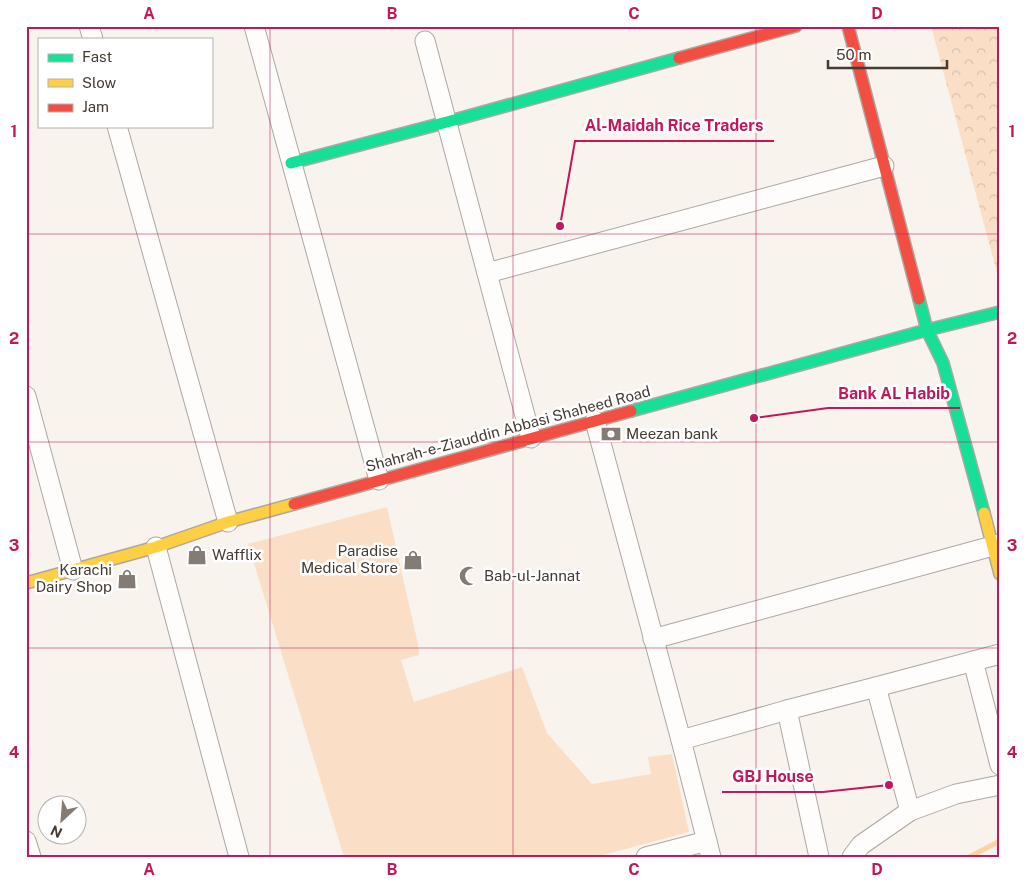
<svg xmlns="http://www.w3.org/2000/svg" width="1026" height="883" viewBox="0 0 1026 883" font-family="'Public Sans',sans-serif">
<defs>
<pattern id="park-crowns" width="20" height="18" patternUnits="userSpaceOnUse" patternTransform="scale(1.25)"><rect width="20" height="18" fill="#fadfc6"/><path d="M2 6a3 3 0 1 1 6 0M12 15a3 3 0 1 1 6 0" fill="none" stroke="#d8c0ab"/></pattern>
</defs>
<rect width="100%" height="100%" fill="#f9f3ee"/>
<polygon fill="#fadfc6" points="387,507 418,644 419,655 401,660 414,702 522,667 547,733 592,784 651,774 648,757 672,754 689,832 596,857 344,857 248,544"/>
<polygon fill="url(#park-crowns)" points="931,26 1000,26 1000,284"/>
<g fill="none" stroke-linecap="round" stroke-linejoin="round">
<polyline stroke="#fcd1a6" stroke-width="5" points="969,857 1000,841"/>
<defs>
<g id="street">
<polyline points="89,26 93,39"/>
<polyline points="254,26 379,480"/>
<polyline points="425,41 531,438"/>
<polyline points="117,126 228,522"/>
<polyline points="487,273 884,166"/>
<polyline points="26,396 73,570"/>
<polyline points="595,421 681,740 711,857"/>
<polyline points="156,547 239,857"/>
<polyline points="653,639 1000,544"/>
<polyline points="973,661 1000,765"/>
<polyline points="876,687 910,811"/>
<polyline points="787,710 819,857"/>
<polyline points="681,740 787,710 876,687 1000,654"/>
<polyline points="26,841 31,857"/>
<polyline points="646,857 707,841"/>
<polyline points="852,857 861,845 910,811 956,794 1000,785"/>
</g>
<g id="fast">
<polyline points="291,163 447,122 679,58"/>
<polyline points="919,299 927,330 943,363 984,513"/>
<polyline points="631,411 927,330 1000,312"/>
</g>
<g id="slow">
<polyline points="984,513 1000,574"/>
<polyline points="26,583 156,547 228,522 294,504"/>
</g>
<g id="jam">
<polyline points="848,26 919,299"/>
<polyline points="679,58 796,26"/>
<polyline points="294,504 631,411"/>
</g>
</defs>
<use href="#street" stroke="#ada7a1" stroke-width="21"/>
<use href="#fast" stroke="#ada7a1" stroke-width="14"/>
<use href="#slow" stroke="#ada7a1" stroke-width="14"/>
<use href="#jam" stroke="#ada7a1" stroke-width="14"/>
<use href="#street" stroke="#fefdfc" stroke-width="19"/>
<use href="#fast" stroke="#16e098" stroke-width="11"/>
<use href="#slow" stroke="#ffcf43" stroke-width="11"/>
<use href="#jam" stroke="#f24e42" stroke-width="11"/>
</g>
<path fill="none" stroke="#c2185b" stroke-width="1" stroke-opacity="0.55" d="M 270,26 L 270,857M 513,26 L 513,857M 756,26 L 756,857M 26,234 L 1000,234M 26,442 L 1000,442M 26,648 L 1000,648"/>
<defs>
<symbol id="bank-bare" viewBox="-9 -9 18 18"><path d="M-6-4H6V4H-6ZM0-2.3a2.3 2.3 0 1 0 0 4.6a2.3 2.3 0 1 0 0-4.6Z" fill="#837b74" stroke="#fff" stroke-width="2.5" paint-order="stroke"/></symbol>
<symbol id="shop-bare" viewBox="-9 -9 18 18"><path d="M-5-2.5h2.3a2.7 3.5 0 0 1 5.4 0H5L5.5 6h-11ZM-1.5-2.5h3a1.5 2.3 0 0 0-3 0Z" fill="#837b74" stroke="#fff" stroke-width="2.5" paint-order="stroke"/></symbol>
<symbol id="mosque-bare" viewBox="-9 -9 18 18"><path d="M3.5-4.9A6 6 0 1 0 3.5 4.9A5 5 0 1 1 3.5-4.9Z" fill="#837b74" stroke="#fff" stroke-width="2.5" paint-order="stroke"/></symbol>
</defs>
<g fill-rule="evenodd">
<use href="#bank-bare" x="597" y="420" width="28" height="28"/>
<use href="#shop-bare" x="183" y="541" width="28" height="28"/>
<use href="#shop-bare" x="399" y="546" width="28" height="28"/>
<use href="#mosque-bare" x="455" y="562" width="28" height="28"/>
<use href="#shop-bare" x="113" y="565" width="28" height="28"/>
</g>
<g text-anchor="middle" stroke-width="5" stroke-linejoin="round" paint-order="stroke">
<g font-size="15" fill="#443b32" stroke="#fff">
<text transform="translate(508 429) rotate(-15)" y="5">Shahrah-e-Ziauddin Abbasi Shaheed Road</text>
</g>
<g font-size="15" fill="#443b32" stroke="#fff" text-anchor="start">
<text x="626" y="439">Meezan bank</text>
<text x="398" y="556" text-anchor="end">Paradise<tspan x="398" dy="17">Medical Store</tspan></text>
<text x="212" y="560">Wafflix</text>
<text x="112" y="575" text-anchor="end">Karachi<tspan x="112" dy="17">Dairy Shop</tspan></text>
<text x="484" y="581">Bab-ul-Jannat</text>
</g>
</g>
<path fill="none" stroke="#c2185b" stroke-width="2" d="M560 226L575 141H774M754 418L828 408H960M889 785L823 792H722"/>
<g fill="#c2185b" stroke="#fff" stroke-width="2">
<circle cx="560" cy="226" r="5"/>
<circle cx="754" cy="418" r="5"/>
<circle cx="889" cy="785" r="5"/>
</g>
<g font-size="16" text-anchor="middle" font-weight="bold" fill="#c2185b" stroke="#fff" stroke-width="5" stroke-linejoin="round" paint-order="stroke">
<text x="674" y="131">Al-Maidah Rice Traders</text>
<text x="894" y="399">Bank AL Habib</text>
<text x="773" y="782">GBJ House</text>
</g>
<rect width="1026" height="883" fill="none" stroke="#ffffff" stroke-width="55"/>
<rect x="38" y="38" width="175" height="90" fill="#ffffff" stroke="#b4b1ad"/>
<rect x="48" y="54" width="25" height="8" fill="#16e098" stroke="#b4b1ad"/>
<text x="82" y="62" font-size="15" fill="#443b32">Fast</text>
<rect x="48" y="79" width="25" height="8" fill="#ffcf43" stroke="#b4b1ad"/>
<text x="82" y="88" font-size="15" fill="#443b32">Slow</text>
<rect x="48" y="104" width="25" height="8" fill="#f24e42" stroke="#b4b1ad"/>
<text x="82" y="112" font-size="15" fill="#443b32">Jam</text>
<g transform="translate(62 820) rotate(206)"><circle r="24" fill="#ffffff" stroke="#b4b1ad"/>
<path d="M0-4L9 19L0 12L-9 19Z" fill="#837b74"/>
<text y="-8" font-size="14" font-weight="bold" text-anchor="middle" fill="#443b32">N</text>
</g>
<path d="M828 60v8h119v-8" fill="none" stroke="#443b32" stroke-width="2.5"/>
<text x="836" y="60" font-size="15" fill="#443b32" stroke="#ffffff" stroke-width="4" paint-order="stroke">50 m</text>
<rect x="28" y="28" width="970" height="828" fill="none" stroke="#c2185b" stroke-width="2"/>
<g font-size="16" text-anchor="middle" font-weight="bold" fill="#c2185b">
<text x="149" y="19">A</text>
<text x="392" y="19">B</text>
<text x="634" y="19">C</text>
<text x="877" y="19">D</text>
<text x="14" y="137">1</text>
<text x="1012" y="137">1</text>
<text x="14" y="344">2</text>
<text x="1012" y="344">2</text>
<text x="14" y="551">3</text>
<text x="1012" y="551">3</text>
<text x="14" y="758">4</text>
<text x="1012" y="758">4</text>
<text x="149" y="875">A</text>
<text x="392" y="875">B</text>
<text x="634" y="875">C</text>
<text x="877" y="875">D</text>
</g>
</svg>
